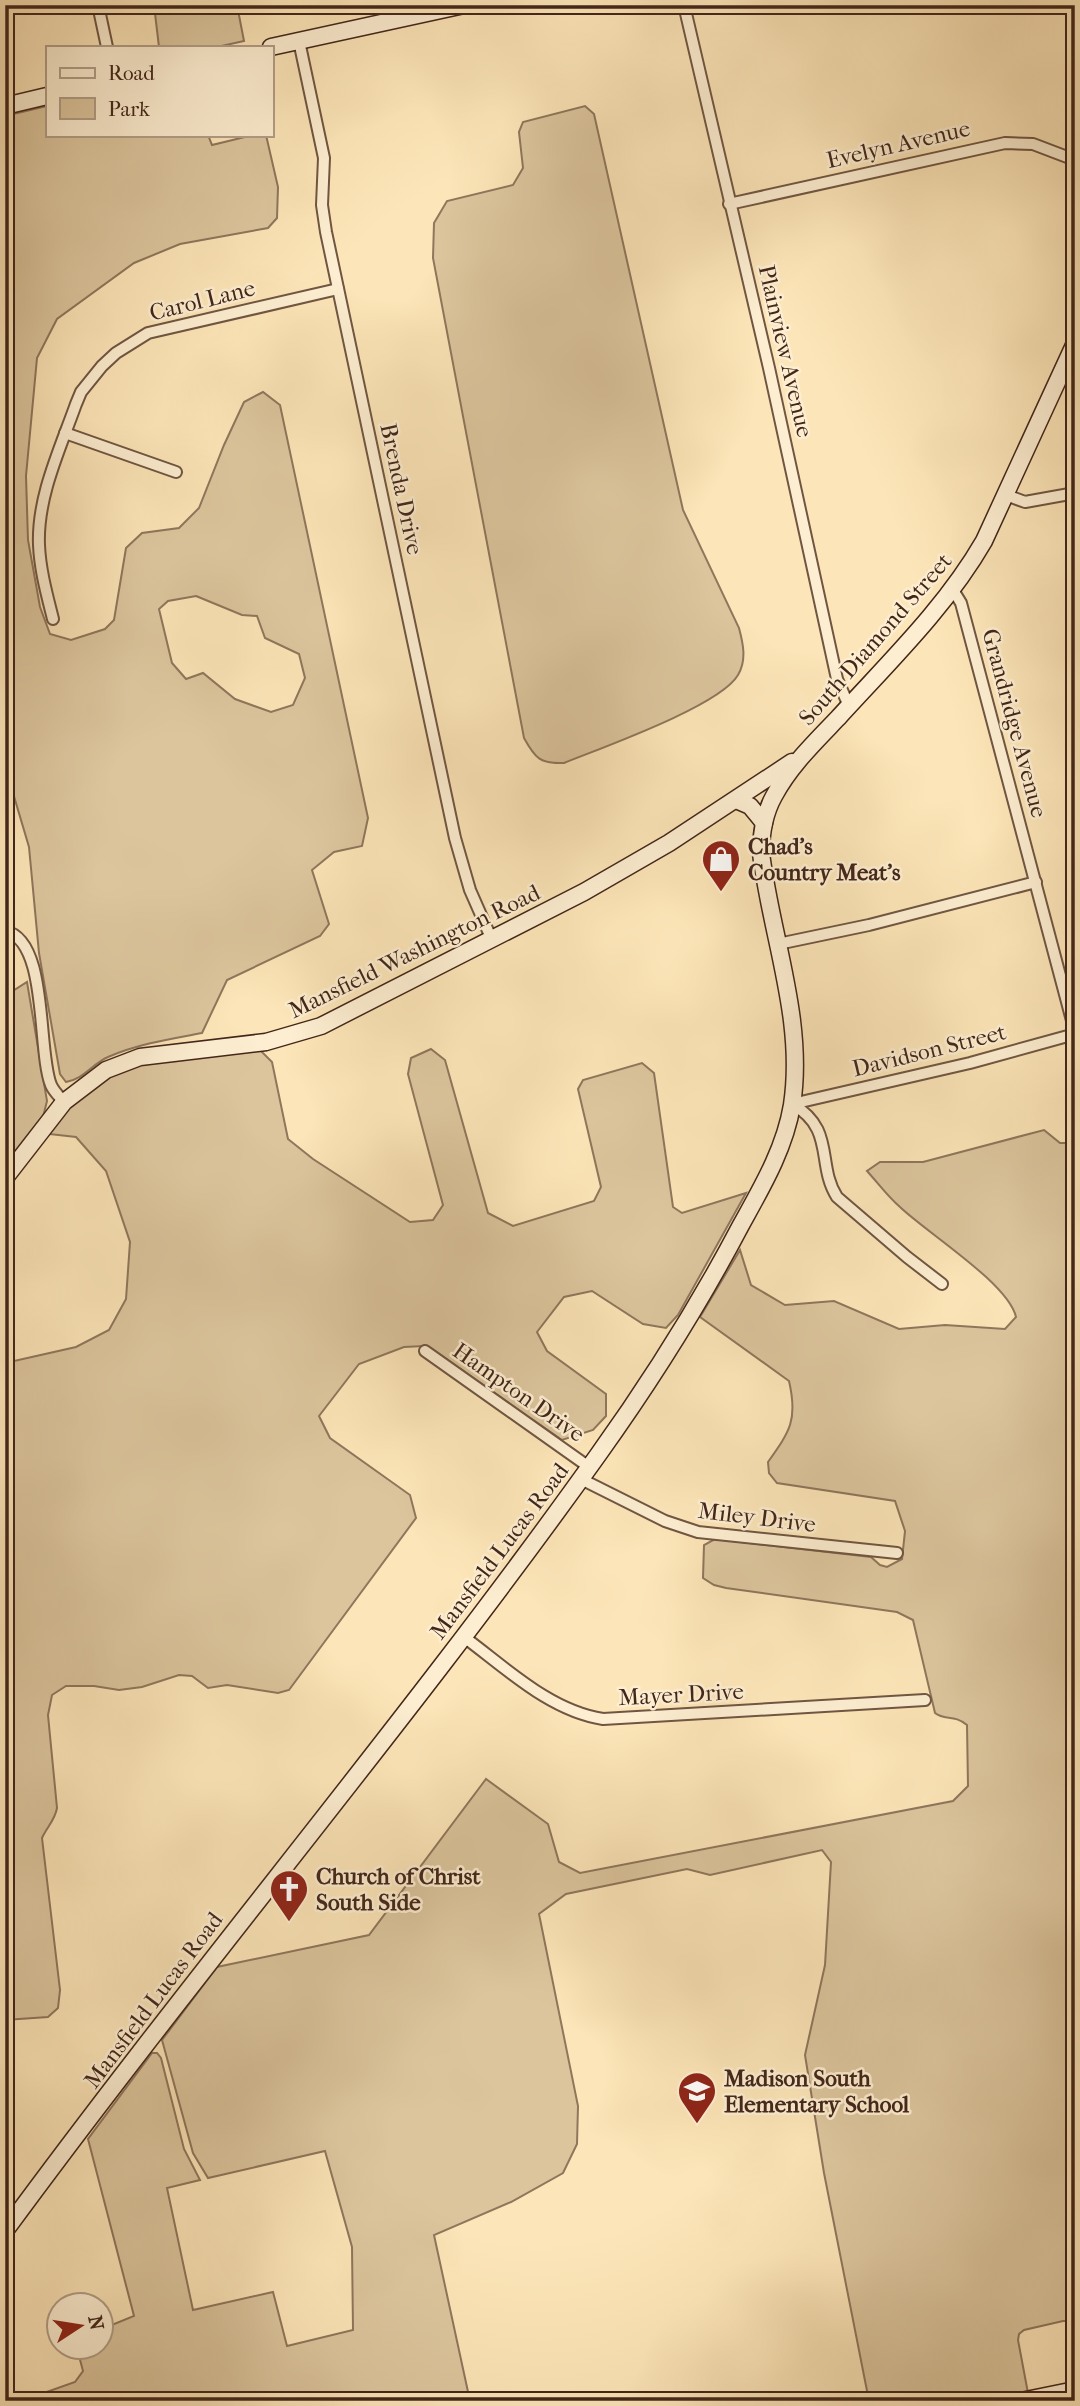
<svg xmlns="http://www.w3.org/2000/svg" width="1080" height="2406" viewBox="0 0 1080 2406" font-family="'IM FELL French Canon',serif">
<rect width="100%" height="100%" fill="#fce5b8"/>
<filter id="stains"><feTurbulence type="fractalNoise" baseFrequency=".00286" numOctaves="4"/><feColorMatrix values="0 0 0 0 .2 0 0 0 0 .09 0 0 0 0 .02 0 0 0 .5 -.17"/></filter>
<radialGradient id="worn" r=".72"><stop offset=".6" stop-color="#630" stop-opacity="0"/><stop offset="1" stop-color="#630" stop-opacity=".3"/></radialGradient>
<g fill="#dcc59d" stroke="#8f765c" stroke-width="2" fill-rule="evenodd">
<polygon points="154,5 237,5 244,41 217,47 159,47"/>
<path d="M 47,106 L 47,135 L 208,135 L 212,145 L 253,135 L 266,135 L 278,187 L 277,218 L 268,228 L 180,244 L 134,263 L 57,319 L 37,358 L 26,476 L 28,540 L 40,607 L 50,634 L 71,640 L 105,629 L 114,620 L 126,548 L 142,533 L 179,528 L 199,508 L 224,445 L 244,402 L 263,392 L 280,405 L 368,818 L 362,846 L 334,852 L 312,870 L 329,924 L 320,936 L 227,980 L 202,1033 C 170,1039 138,1044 108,1057 C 92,1064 84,1079 66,1082 L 60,1074 L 39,953 L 29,847 L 5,766 L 5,116 ZM 196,596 L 242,615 L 257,616 L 265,638 L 299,654 L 305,678 L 293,705 L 271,712 L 235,699 L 203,673 L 186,679 L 172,663 L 159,609 L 168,601 Z"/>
<path d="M 585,106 L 594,114 L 683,510 L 739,628 C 743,643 747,660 738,675 C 720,706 601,748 564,763 C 540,764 535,758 524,738 L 433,258 L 434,223 L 447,201 L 513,185 L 523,168 L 519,132 L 523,122 Z"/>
<polygon points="27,982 47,1101 39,1133 12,1157 5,1155 5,996"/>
<path d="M 431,1049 L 445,1060 L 488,1213 L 513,1226 L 594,1201 L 601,1187 L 578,1089 L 583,1080 L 642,1063 L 654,1073 L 673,1207 L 682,1213 L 746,1193 L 678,1315 L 666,1328 L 643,1324 L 592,1291 L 564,1297 L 537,1332 L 547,1351 L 606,1394 L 606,1416 L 593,1430 L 562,1440 L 432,1349 L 424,1346 L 404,1347 L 359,1364 L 319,1416 L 330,1438 L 410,1495 L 416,1518 L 289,1690 L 278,1693 L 227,1685 L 208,1688 L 192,1676 L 179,1675 L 142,1687 L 119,1690 L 94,1686 L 66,1686 L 52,1695 L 48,1715 L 57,1808 C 55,1820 47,1827 42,1838 L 60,1990 L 58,2008 L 48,2017 L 5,2020 L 5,1363 L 76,1347 L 109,1330 L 126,1299 L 130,1242 L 106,1171 L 76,1137 L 49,1134 L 66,1110 L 100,1079 L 127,1065 L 260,1050 L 272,1062 L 288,1139 L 313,1159 L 410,1222 L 433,1220 L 443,1205 L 408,1074 L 411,1058 Z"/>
<path d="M 1044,1130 L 1060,1143 L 1075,1143 L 1075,2325 L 1070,2321 L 1063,2321 L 1024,2330 L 1019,2334 L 1018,2340 L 1028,2393 L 990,2401 L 869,2401 L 824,2173 L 805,2055 L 825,1965 L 831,1862 L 822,1850 L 710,1875 L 687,1869 L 566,1894 L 539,1914 L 578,2106 L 577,2144 L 563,2173 L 511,2202 L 434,2235 L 470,2401 L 36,2401 L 38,2395 L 75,2382 L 83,2371 L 79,2356 L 84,2347 L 102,2346 L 102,2329 L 134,2316 L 88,2139 L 152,2053 L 157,2053 L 161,2058 L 184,2149 L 200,2180 L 167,2188 L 193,2310 L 273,2292 L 287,2346 L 353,2330 L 352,2247 L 325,2151 L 208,2178 L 193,2153 L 162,2040 L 217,1967 L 369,1935 L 486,1779 L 548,1824 L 559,1862 L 580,1873 L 953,1801 L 968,1786 L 967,1725 C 954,1714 945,1721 935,1713 L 913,1620 L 897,1612 L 726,1588 L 714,1585 L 703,1578 L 704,1545 L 715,1539 L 871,1557 L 880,1565 L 887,1567 L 902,1559 L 905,1531 L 895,1501 L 777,1483 L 769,1473 L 768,1462 C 790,1431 798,1420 789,1381 L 700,1317 L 740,1250 L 751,1285 L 785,1305 L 834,1301 L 899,1329 L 945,1325 L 1005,1329 L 1016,1317 C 1008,1283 927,1233 900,1207 C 888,1197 878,1183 867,1171 L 880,1162 L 923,1162 Z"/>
</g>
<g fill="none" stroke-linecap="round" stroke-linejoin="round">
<defs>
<g id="street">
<polyline points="98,5 107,47"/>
<polyline points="684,5 769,368 837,679 849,706"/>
<polyline points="299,41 324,158 322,205 326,232 455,838 470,890 492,940"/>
<polyline points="729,204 1005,143 1033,144 1075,160"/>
<polyline points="65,433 176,472"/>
<polyline points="1006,495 1025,502 1075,493"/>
<polyline points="953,590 961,603 1075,1032"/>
<path d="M 53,619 C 47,595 40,570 39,545 C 37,497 60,449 76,404 L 81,392 L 102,366 L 116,353 L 148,333 L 338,289"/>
<path d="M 5,931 C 49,940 37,1051 51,1085 C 54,1092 60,1097 64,1102"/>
<polyline points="778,944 869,925 1036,882"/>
<polyline points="792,1104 970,1063 1075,1034"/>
<path d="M 792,1104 C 836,1129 816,1164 837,1197 L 907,1257 L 942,1284"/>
<polyline points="425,1351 589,1467"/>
<polyline points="581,1479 665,1521 698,1532 897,1553"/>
<path d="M 464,1637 C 506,1668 550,1711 603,1719 L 925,1700"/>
</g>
<g id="secondary">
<polyline points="271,47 464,5"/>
<polyline points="5,106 47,96"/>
<polyline points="736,800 750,806 764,823"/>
<polyline points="5,1178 64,1102 106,1070 140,1057 266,1042 321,1026 584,892 669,843 792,762"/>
<path d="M 5,2231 C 198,1968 409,1720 598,1455 C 651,1381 699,1305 741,1225 C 762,1187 785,1148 792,1105 C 805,1020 771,936 761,853 C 761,833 764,814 774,796 C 790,766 815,742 838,718 C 889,662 946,607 984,541 L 1075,343"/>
<polyline points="1021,2401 1075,2390"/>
</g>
</defs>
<use href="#street" stroke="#705642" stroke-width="14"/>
<use href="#secondary" stroke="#42261a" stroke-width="19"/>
<use href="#street" stroke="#fdeed1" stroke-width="10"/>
<use href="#secondary" stroke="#fdeed1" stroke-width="16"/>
</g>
<defs>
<symbol id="shop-pin" viewBox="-11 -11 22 30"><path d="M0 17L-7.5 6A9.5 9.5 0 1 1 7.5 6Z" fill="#8f2418" stroke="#fdeed1"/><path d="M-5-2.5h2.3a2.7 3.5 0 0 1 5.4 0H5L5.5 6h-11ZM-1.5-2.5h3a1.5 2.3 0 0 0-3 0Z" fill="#fff"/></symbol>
<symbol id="church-pin" viewBox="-11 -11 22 30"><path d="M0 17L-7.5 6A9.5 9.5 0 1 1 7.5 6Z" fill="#8f2418" stroke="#fdeed1"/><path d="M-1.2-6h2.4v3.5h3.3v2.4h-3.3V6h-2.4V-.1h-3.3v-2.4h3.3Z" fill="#fff"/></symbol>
<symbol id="school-pin" viewBox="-11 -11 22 30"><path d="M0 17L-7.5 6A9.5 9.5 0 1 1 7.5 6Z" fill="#8f2418" stroke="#fdeed1"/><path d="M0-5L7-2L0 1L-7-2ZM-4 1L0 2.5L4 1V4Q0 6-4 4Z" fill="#fff"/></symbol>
</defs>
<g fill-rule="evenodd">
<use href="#shop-pin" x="699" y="837" width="44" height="60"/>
<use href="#church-pin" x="267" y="1867" width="44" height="60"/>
<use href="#school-pin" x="675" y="2069" width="44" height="60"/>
</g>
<g text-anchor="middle" stroke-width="5" stroke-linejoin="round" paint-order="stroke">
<g font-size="23" fill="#42261a" stroke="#fdeed1">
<text transform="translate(898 144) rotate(-13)" y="8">Evelyn Avenue</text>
<text transform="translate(202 300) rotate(-14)" y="8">Carol Lane</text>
<text transform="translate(786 351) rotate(77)" y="8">Plainview Avenue</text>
<text transform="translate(402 489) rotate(78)" y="8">Brenda Drive</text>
<text transform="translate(875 639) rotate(-49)" y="8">South Diamond Street</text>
<text transform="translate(1015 723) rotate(75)" y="8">Grandridge Avenue</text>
<text transform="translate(414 951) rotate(-26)" y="8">Mansfield Washington Road</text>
<text transform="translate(929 1050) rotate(-14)" y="8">Davidson Street</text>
<text transform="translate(519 1392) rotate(35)" y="8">Hampton Drive</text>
<text transform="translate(757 1517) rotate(7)" y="8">Miley Drive</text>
<text transform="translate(499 1551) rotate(-53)" y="8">Mansfield Lucas Road</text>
<text transform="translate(681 1694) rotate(-3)" y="8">Mayer Drive</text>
<text transform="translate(153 2000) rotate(-53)" y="8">Mansfield Lucas Road</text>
</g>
<g font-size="23" font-weight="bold" fill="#42261a" stroke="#fdeed1" text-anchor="start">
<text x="748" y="854">Chad's<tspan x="748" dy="26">Country Meat's</tspan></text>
<text x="316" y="1884">Church of Christ<tspan x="316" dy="26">South Side</tspan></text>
<text x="724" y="2086">Madison South<tspan x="724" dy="26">Elementary School</tspan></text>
</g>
</g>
<rect width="1080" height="2406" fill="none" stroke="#fce5b8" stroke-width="28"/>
<rect x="7" y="7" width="1066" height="2392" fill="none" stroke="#42261a" stroke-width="3.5"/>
<rect x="14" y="14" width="1052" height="2378" fill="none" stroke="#42261a" stroke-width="2"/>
<rect x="46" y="46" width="228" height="91" fill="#fdeed1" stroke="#b29e88" stroke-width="2"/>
<rect x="60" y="68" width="35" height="10" fill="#fdeed1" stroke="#b29e88" stroke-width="2"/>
<text x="108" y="80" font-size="21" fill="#42261a">Road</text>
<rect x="60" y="98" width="35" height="21" fill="#dcc59d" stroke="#b29e88" stroke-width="2"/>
<text x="108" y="116" font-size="21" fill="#42261a">Park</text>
<g transform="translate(80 2326) rotate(78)"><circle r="33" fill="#fdeed1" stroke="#b29e88" stroke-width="2"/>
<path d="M0-5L12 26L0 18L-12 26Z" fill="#8f2418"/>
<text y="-10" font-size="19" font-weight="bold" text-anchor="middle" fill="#42261a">N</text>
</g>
<rect width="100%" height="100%" filter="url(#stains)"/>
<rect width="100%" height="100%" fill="url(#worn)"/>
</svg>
